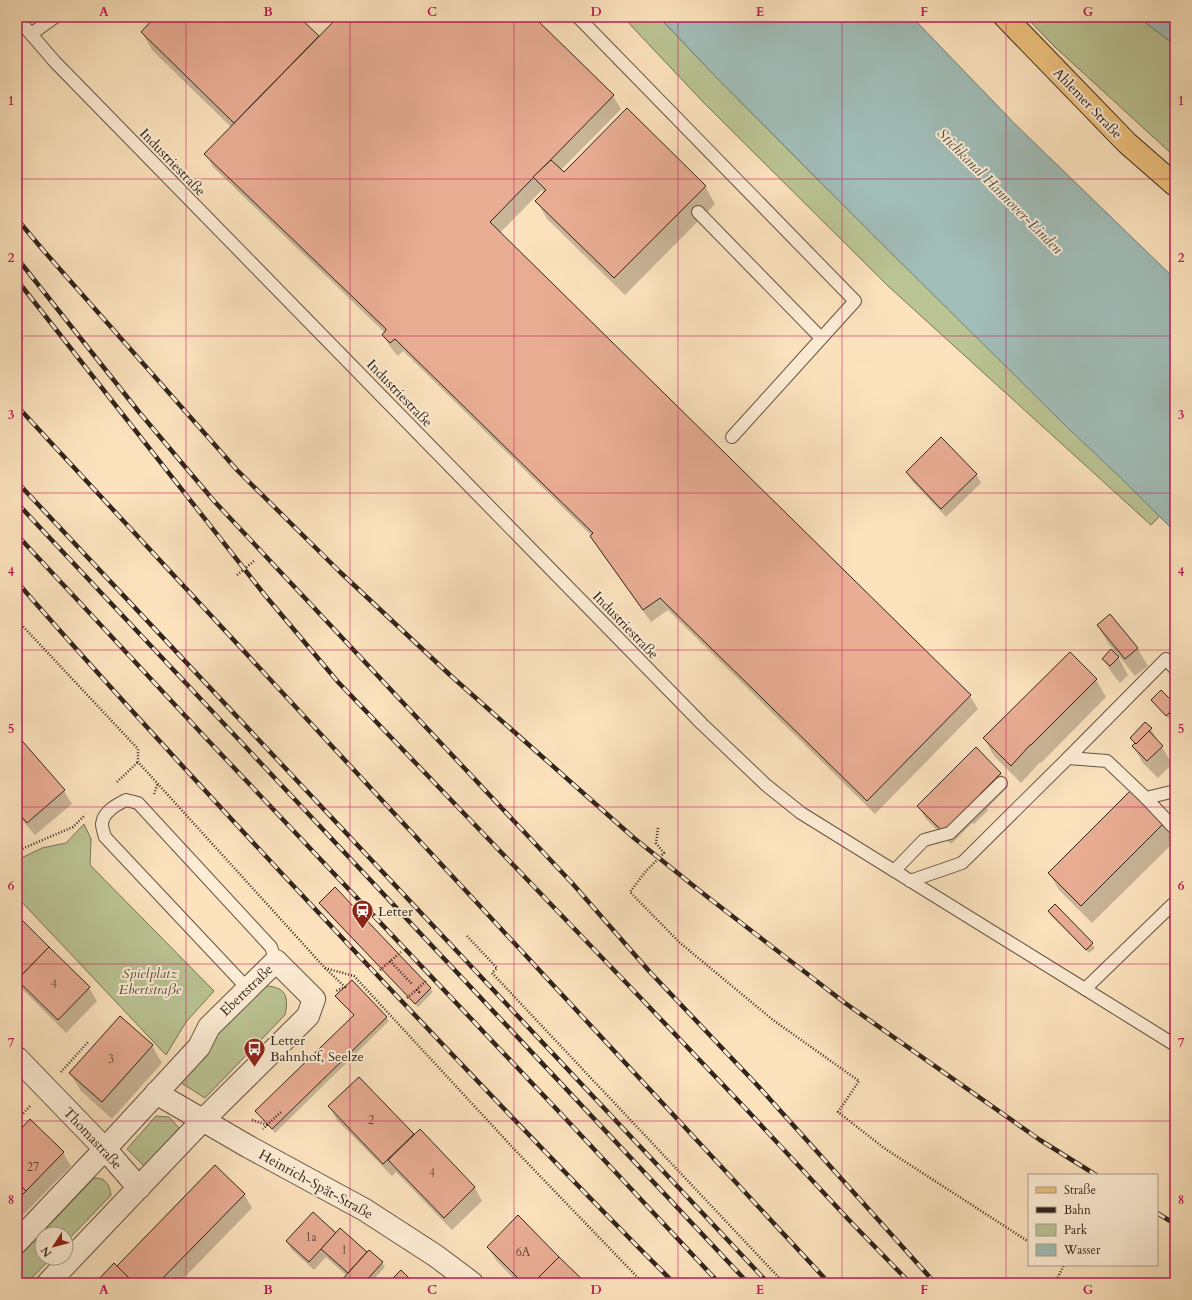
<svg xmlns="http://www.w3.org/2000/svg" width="1192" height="1300" viewBox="0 0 1192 1300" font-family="Cardo,serif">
<rect width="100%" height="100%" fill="#fce3be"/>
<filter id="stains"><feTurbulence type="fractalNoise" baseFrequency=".005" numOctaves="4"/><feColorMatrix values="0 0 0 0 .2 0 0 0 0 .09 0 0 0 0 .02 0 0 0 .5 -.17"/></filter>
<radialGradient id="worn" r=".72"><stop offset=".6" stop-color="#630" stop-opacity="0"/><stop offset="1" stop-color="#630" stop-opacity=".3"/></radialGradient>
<g fill="#bbc494" stroke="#767458">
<polygon points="623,17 659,17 715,76 871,233 1160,516 1151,525 888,286 705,104"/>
<polygon points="1026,17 1138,17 1175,45 1175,157 1055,47"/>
<polygon points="84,824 91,839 90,865 214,991 186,1022 166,1055 17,897 17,860 42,848 66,843"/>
<path d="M 266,986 C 286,987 289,997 285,1015 L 205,1098 L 175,1079 L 260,990 Z"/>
<polygon points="156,1116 169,1117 179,1128 145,1167 127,1149"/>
<path d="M 94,1178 C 105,1177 110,1185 111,1195 L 66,1242 L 66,1234 L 42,1234 L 42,1258 L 51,1258 L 27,1283 L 17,1283 L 17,1259 Z"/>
</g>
<g fill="#a1bdb8" stroke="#74807a">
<polygon points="659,17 912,17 1016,125 1175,279 1175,532 1121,478 1069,429 871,233 715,76"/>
<polygon points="1138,17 1175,17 1175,45"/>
</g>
<g fill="#0003">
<polygon points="157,17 298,17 319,38 339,17 532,17 613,96 621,109 561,170 564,173 705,186 715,204 625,295 547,219 537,201 544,194 542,190 500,233 970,696 978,709 875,814 668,610 651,622 599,549 592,536 403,351 398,356 391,348 383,335 385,333 213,167 206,154 231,127 152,50 142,32"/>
<polygon points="907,472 976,474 981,483 946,517 912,481"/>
<polygon points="1110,616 1138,649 1148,666 1135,676 1119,656 1118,657 1128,675 1120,683 1114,676 1103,659 1118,655 1108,643 1098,626"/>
<polygon points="1070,653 1096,680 1106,697 1041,763 1040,762 1021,783 994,756 984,738"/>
<polygon points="1152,701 1175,706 1175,714 1169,719"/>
<polygon points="17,728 22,737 20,740 64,791 72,804 35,835 17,814"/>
<polygon points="1151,729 1172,764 1158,778 1143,763 1133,746 1135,744 1131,738"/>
<polygon points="976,749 1001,773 1008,787 987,808 988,810 974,824 972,823 951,844 926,819 918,806"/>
<polygon points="1131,791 1164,824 1174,842 1092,923 1059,890 1049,873"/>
<polygon points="320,903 430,988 433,992 418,1007 322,907"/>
<polygon points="1055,905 1092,944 1095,948 1089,953 1051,916 1049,912"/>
<polygon points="17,917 89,988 97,1001 66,1033 17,984"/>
<polygon points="337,996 386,1017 389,1021 275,1133 257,1112 354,1016"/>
<polygon points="152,1046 162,1063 112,1119 81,1091 70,1073"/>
<polygon points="359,1078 414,1136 420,1130 475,1188 482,1201 452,1230 396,1172 392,1176 337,1120 330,1107"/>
<polygon points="17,1134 63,1153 71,1166 17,1221"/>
<polygon points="244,1194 252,1208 179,1283 96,1283"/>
<polygon points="340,1229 367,1254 369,1251 382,1263 385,1267 370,1283 340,1283 347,1276 326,1257 314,1270 292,1250 287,1242 336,1234"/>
<polygon points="488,1247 584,1283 518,1283 496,1260"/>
</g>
<g fill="#e9ad94" stroke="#30251c">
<polygon points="155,17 299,17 319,36 234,123 141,32"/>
<polygon points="338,17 534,17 614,95 490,222 971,695 867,801 660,598 643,610 590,536 593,533 395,339 390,343 382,335 386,330 386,329 204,154"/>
<polygon points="627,108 706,186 614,278 535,201 546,190 533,177 551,160 564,172"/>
<polygon points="941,437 977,474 941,509 906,472"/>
<polygon points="1110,614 1138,648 1125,659 1097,625"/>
<polygon points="1111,649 1119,657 1110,666 1102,659"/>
<polygon points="1070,652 1097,679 1031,745 1030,745 1011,766 983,738"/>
<polygon points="1161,690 1175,704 1175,707 1166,716 1151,700"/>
<polygon points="1145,722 1152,728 1136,744 1130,738"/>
<polygon points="1149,731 1163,746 1147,761 1132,746 1135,743 1136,744"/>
<polygon points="17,735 65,790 27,823 17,811"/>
<polygon points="976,747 1001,773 980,794 981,796 966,812 964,810 943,832 917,806"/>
<polygon points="1131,790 1164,823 1081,906 1048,873"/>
<polygon points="335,887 431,988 415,1004 319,903"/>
<polygon points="1055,904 1093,943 1086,950 1048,911"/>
<polygon points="17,915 49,947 17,980"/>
<polygon points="49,947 90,987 58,1020 17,980"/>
<polygon points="352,980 387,1017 272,1129 255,1111 354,1015 335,996"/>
<polygon points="120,1016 153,1045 102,1102 69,1073"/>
<polygon points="359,1077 414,1134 383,1164 328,1106"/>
<polygon points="30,1119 64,1152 26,1191 17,1182 17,1133"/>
<polygon points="420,1129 475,1187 444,1218 388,1160"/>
<polygon points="215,1165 245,1194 158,1283 134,1283 117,1266"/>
<polygon points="17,1182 26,1191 17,1200"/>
<polygon points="313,1212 336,1233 309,1262 286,1241"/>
<polygon points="518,1215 559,1257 533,1283 523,1283 487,1247"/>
<polygon points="340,1228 367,1252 348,1273 321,1249"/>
<polygon points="369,1250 383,1262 364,1283 339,1283"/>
<polygon points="559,1257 586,1283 533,1283"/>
<polygon points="114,1263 134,1283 95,1283"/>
<polygon points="401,1270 414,1283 388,1283"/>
</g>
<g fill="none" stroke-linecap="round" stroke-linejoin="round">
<defs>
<g id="service">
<polyline points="578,17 855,301 732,437"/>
<polyline points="17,18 55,62 702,724 766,785 801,813 1085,989 1175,902"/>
<polyline points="31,34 55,17"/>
<polyline points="698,212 821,338"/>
<polyline points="1068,758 1166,659 1175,669"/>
<polyline points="1146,798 1175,791"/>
<polyline points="894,871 924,840 950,833 1001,783"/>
<polyline points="910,881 962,863 1068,758 1107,761 1146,798 1175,829"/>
<path d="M 248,989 L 105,837 C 104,833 102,828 102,824 C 103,812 116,805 126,800 L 138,803 L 271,947 L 276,961"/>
<polyline points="1085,989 1175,1045"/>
</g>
<g id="minor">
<polyline points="17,1058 105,1149 139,1188"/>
<polyline points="156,1093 249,1147 365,1210 436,1256 472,1283"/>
<polyline points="17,1242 105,1149 199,1047 209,1027 276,961 314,999 308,1016 202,1121 48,1283"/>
</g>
<polyline id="primary" points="1005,17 1127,143 1175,185"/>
</defs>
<use href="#service" stroke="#635444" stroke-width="14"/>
<use href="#minor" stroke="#635444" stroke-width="24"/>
<use href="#primary" stroke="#30251c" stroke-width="24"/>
<g stroke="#30251c" stroke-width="2.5" stroke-dasharray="1 2" stroke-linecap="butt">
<polyline points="237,575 254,561"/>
<polyline points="17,620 138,749 138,762 325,968 345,987 336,991"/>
<polyline points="117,782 138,762"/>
<polyline points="154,794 158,783"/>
<polyline points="658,828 656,843 664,853 646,871 630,892 679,942 773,1020 859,1081 838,1112 884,1148 1029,1242"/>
<polyline points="17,851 73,827 84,816"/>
<polyline points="467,936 497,968 492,973 784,1283"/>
<polyline points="390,961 412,984"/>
<polyline points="325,968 354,976 514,1149 643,1283"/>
<polyline points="380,970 401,952"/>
<polyline points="407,998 416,990 419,992 417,989 427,980"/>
<polyline points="61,1072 89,1041"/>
<polyline points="17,1120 31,1105"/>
<polyline points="252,1120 267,1125 263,1129"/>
<polyline points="267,1125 281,1112"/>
<polyline points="1055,1283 1064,1265"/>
</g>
<use href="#service" stroke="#fdedd5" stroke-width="12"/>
<use href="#minor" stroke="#fdedd5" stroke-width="22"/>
<use href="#primary" stroke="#eec27f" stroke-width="22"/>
<defs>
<g id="rail">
<polyline points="17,219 43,250 237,470 340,572 450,675 634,838 705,895 845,1003 1040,1140 1096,1175"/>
<polyline points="17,258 139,412 214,501 572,883 649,971 758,1086 935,1283"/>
<polyline points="17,280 264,594 338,682 634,991 747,1110 848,1219 910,1283"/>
<polyline points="17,406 829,1283"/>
<polyline points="17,482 768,1283"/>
<polyline points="17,503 748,1283"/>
<polyline points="17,535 203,735 563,1116 719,1283"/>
<path d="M 17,582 C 115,694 215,802 316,910 C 434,1036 552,1161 674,1283"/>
<polyline points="1157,1213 1175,1224"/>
</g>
</defs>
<use href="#rail" stroke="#30251c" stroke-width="4.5"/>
<use href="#rail" stroke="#fdedd5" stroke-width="3" stroke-dasharray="9" stroke-linecap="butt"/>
</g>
<path fill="none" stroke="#c2185b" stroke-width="1" stroke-opacity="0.55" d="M 186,17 L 186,1283M 350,17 L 350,1283M 514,17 L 514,1283M 678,17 L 678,1283M 842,17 L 842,1283M 1006,17 L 1006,1283M 17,179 L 1175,179M 17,336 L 1175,336M 17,493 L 1175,493M 17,650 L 1175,650M 17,807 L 1175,807M 17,964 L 1175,964M 17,1121 L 1175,1121"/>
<defs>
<symbol id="station-pin" viewBox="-11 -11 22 30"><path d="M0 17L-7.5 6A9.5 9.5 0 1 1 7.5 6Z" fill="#8f2418" stroke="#fdedd5"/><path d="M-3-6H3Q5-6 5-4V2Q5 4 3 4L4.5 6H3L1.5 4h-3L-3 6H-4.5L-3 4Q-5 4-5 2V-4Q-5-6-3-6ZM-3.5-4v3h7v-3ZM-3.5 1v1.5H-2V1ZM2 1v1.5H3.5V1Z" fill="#fff"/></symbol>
<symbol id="bus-pin" viewBox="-11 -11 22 30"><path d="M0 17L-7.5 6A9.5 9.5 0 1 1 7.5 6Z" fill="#8f2418" stroke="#fdedd5"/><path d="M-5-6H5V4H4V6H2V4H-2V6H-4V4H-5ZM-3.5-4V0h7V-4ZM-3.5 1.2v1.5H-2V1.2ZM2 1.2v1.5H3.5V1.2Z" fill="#fff"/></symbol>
</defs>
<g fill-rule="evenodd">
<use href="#station-pin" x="350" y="898" width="25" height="34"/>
<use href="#bus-pin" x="242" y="1036" width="25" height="34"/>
</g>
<g text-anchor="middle" stroke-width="4" stroke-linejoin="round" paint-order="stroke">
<g font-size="12" fill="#5e473a">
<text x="54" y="988">4</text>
<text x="111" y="1063">3</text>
<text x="371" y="1124">2</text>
<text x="33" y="1171">27</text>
<text x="432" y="1177">4</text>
<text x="311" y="1241">1a</text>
<text x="344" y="1254">1</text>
<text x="523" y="1256">6A</text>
</g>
<g font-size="14" fill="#30251c" stroke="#fdedd5">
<text transform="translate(1088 103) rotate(46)" y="5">Ahlemer Straße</text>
<text transform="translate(173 162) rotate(46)" y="5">Industriestraße</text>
<text transform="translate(400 393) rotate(46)" y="5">Industriestraße</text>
<text transform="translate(626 625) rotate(46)" y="5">Industriestraße</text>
<text transform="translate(246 990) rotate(-44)" y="5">Ebertstraße</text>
<text transform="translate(93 1138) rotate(47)" y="5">Thomastraße</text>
<text transform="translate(316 1184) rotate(29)" y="5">Heinrich-Spät-Straße</text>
</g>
<g font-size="14" fill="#30251c" stroke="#fdedd5" text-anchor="start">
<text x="378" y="916">Letter</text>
<text x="270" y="1045">Letter<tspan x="270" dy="16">Bahnhof, Seelze</tspan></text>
</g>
<g font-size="14" font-style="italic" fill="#534d3a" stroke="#fdedd5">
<text x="150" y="978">Spielplatz<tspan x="150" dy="16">Ebertstraße</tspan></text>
</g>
<g font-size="15" font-style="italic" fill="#52534b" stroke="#fdedd5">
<text transform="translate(1000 191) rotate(45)" y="5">Stichkanal Hannover-Linden</text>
</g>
</g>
<rect width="1192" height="1300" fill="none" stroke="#fce3be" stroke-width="44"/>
<rect x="1028" y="1174" width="130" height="92" fill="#fdedd5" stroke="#ab9d8b"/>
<rect x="1036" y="1187" width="20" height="6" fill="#eec27f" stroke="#ab9d8b"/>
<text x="1064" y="1194" font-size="12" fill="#30251c">Straße</text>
<rect x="1036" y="1207" width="20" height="6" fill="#30251c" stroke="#ab9d8b"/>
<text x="1064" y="1214" font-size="12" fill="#30251c">Bahn</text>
<rect x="1036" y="1224" width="20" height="12" fill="#bbc494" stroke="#ab9d8b"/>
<text x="1064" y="1234" font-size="12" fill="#30251c">Park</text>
<rect x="1036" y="1244" width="20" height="12" fill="#a1bdb8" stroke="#ab9d8b"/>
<text x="1064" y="1254" font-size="12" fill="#30251c">Wasser</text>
<g transform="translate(54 1246) rotate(234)"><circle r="19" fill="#fdedd5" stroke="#ab9d8b"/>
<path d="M0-3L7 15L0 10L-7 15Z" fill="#8f2418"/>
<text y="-6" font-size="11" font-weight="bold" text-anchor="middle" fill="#30251c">N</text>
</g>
<rect x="22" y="22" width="1148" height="1256" fill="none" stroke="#c2185b" stroke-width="1.5"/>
<g font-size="13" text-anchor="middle" font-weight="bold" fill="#c2185b">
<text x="104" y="16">A</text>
<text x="268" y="16">B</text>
<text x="432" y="16">C</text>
<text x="596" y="16">D</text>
<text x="760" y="16">E</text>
<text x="924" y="16">F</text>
<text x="1088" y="16">G</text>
<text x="11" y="105">1</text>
<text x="1181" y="105">1</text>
<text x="11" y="262">2</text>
<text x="1181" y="262">2</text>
<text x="11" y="419">3</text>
<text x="1181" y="419">3</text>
<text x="11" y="576">4</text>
<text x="1181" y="576">4</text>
<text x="11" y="733">5</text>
<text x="1181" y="733">5</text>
<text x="11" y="890">6</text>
<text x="1181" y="890">6</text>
<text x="11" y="1047">7</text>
<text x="1181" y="1047">7</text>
<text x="11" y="1204">8</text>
<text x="1181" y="1204">8</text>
<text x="104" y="1294">A</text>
<text x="268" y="1294">B</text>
<text x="432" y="1294">C</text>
<text x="596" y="1294">D</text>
<text x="760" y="1294">E</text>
<text x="924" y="1294">F</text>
<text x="1088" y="1294">G</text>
</g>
<rect width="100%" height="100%" filter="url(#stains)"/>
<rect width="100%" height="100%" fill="url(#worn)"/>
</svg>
